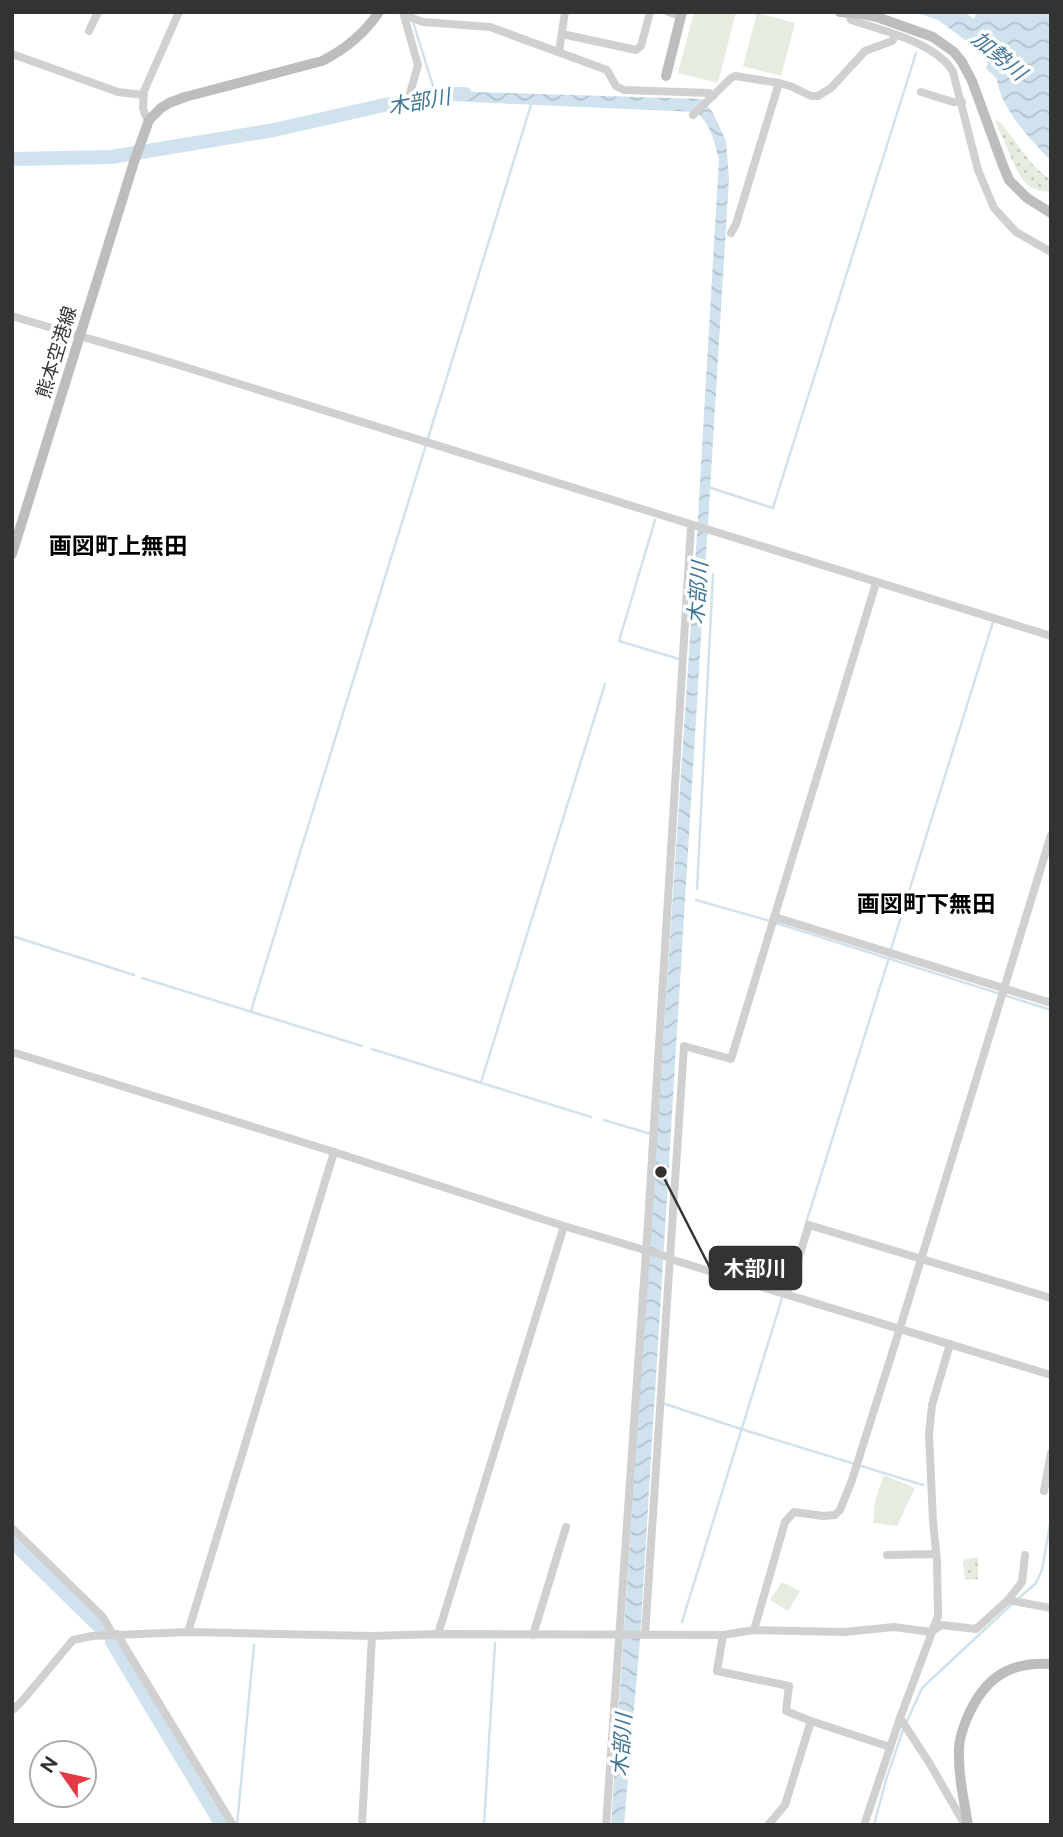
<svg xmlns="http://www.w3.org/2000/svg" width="1063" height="1837" viewBox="0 0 1063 1837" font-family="'Public Sans','Noto Sans JP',sans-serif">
<defs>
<pattern id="park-dots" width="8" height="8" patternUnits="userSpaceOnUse" patternTransform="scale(1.75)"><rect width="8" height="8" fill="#e6ecdf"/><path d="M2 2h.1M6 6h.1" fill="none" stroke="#c6cbc0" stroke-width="1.8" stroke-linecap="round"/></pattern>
<pattern id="water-waves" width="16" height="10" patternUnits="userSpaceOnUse" patternTransform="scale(1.75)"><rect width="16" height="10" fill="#cfe2ee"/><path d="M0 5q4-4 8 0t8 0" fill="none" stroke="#b2c2cd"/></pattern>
</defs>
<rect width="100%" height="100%" fill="#fff"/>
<g fill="#e6ecdf">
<polygon points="694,12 736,12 718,83 678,73"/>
<polygon points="757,13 795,23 781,76 743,66"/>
<polygon points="884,1475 915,1488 897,1526 873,1523 875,1501"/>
<polygon points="782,1582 800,1591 788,1611 770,1600"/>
</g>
<g fill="url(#park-dots)">
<path d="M 995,119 L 1001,123 L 1033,165 L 1051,181 L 1051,191 C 1020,195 1014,161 1003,139 C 1000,131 997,127 995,119 Z"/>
<polygon points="978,1557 978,1579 965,1580 963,1560"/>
</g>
<g fill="url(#water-waves)">
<path d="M 915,12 L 964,12 L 974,19 L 977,12 L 1051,12 L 1051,161 C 1031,140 1000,108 997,79 L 986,68 L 988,63 L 968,42 L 938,20 Z"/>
<path d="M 447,91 L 702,99 L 713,113 L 726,141 L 729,178 L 640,1640 L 624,1825 L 611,1825 L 697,533 L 719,159 C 714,141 711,124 696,112 L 449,101 Z"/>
</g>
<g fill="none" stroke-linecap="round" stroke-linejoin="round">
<g stroke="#cfe2ee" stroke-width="2.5">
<polyline points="413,22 437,99"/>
<polyline points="708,487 773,508 916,53"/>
<polyline points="655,520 619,641 679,659"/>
<polyline points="697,889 713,574"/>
<polyline points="696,900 770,921"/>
<polyline points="776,923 1051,1010"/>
<polyline points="12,936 134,975"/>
<polyline points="891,949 993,622"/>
<polyline points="142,978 362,1046"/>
<polyline points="251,1011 531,105"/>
<polyline points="372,1049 591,1117"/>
<polyline points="481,1082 605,684"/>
<polyline points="604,1120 651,1134"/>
<polyline points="805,1226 889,958"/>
<polyline points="662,1403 741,1429 923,1485"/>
<polyline points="1018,1599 1036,1583 1042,1570 1051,1519"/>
<polyline points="682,1622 783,1295"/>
<polyline points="237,1825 254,1645"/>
<polyline points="484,1825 495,1643"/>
<polyline points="874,1825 886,1780 903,1730 922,1688 1013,1603"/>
</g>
<g stroke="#cfe2ee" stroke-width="14">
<polyline points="12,159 111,157 274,130 384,105 437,99 451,94 465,94"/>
<polyline points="12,1541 100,1627"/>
<polyline points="112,1642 222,1825"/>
</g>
<g stroke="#d0d0d0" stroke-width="8">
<polyline points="403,12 418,65 410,93"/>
<polyline points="668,12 681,16"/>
<path d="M 848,13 L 851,20 C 881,30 937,43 953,72 L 978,170 L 994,208 L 1016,232 L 1051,252"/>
<polyline points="404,15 423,22 490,27 607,70 616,86 624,90 709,93 713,96"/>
<polyline points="89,31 98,12"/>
<polyline points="562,34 636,50 641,46 650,12"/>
<polyline points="559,52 565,12"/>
<polyline points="12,54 118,92 143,95"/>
<polyline points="921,92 953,102 962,102"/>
<polyline points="693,115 731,78 735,76 779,83 790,86 811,96 818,96 831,88 865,51 892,41 896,35"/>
<polyline points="149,120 145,115 143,108 144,91 179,12"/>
<polyline points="731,233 736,224 779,83"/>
<path d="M 12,316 C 70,334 128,349 185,367 C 474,455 762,549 1051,636"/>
<polyline points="775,917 1051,1003"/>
<polyline points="12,1052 334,1152 564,1226 668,1257 670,1259 1051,1375"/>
<polyline points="787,1294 809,1225 1051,1298"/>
<polyline points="1044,1491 1051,1453"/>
<polyline points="12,1528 102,1616 113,1634"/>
<polyline points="887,1555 936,1554"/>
<polyline points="1008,1600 1022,1582 1025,1555"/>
<polyline points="754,1630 785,1522 794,1512 823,1516 835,1515 840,1510 852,1480 900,1328 1051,835"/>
<polyline points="188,1632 334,1152"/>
<polyline points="117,1634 233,1825"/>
<polyline points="438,1634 564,1226"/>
<polyline points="533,1635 566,1527"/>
<polyline points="645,1635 684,1046 731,1059 876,583"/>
<polyline points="723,1635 717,1671 789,1686 786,1711 811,1721 890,1747"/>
<polyline points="12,1707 14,1709 23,1700 73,1640 92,1636 188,1632 372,1636 438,1634 723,1635 754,1630 844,1632 894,1627 931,1632 942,1625 976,1629 1008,1600 1051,1608"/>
<polyline points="900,1718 930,1764 965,1825"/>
<polyline points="362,1825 372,1636"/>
<polyline points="606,1825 648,1223 691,526"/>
<polyline points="768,1825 785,1805 811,1721"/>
<polyline points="864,1825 900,1718 938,1616 937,1561 933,1521 929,1434 932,1405 950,1344"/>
</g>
<g stroke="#bdbdbd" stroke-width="10">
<polyline points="840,12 863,14 877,17 933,37 954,52 962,62 972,81 1002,163 1009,180 1027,198 1051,213"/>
<polyline points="666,76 682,12"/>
<path d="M 12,554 L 134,162 L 149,120 L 161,108 L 169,103 L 185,97 L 322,61 C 346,49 364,34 379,12"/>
<path d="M 968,1825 C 964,1800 958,1775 959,1749 C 959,1739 963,1728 967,1718 C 984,1679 1008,1661 1051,1664"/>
</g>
</g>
<g text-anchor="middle" stroke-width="7" stroke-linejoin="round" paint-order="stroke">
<g font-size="19" fill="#333" stroke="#fff">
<text transform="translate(56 352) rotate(-73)" y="7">熊本空港線</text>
</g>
<g font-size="21" font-style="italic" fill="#3f7597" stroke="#fff">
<text transform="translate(999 56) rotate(40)" y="7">加勢川</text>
<text transform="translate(419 102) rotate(-10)" y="7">木部川</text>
<text transform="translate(698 593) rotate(-86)" y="7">木部川</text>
<text transform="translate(622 1745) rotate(-86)" y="7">木部川</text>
</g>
<g font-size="23" font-weight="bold" fill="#000" stroke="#fff">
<text x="118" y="554">画図町上無田</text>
<text x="926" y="912">画図町下無田</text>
</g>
</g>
<path fill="none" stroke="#333" stroke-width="2.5" d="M661 1172L710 1268"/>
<circle fill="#333" stroke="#fff" stroke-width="2.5" cx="661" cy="1172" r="7"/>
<rect fill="#333" stroke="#333" stroke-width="2.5" x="710" y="1247" width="91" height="42" rx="7"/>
<g font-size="21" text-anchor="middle" font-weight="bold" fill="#fff">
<text x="755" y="1276">木部川</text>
</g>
<rect width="1063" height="1837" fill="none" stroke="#333333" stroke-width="28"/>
<g transform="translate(63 1774) rotate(304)"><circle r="33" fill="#ffffff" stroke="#adadad" stroke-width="2"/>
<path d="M0-5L12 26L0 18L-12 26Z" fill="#e63946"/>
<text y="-10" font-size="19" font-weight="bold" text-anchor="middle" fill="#333333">N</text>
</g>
</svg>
